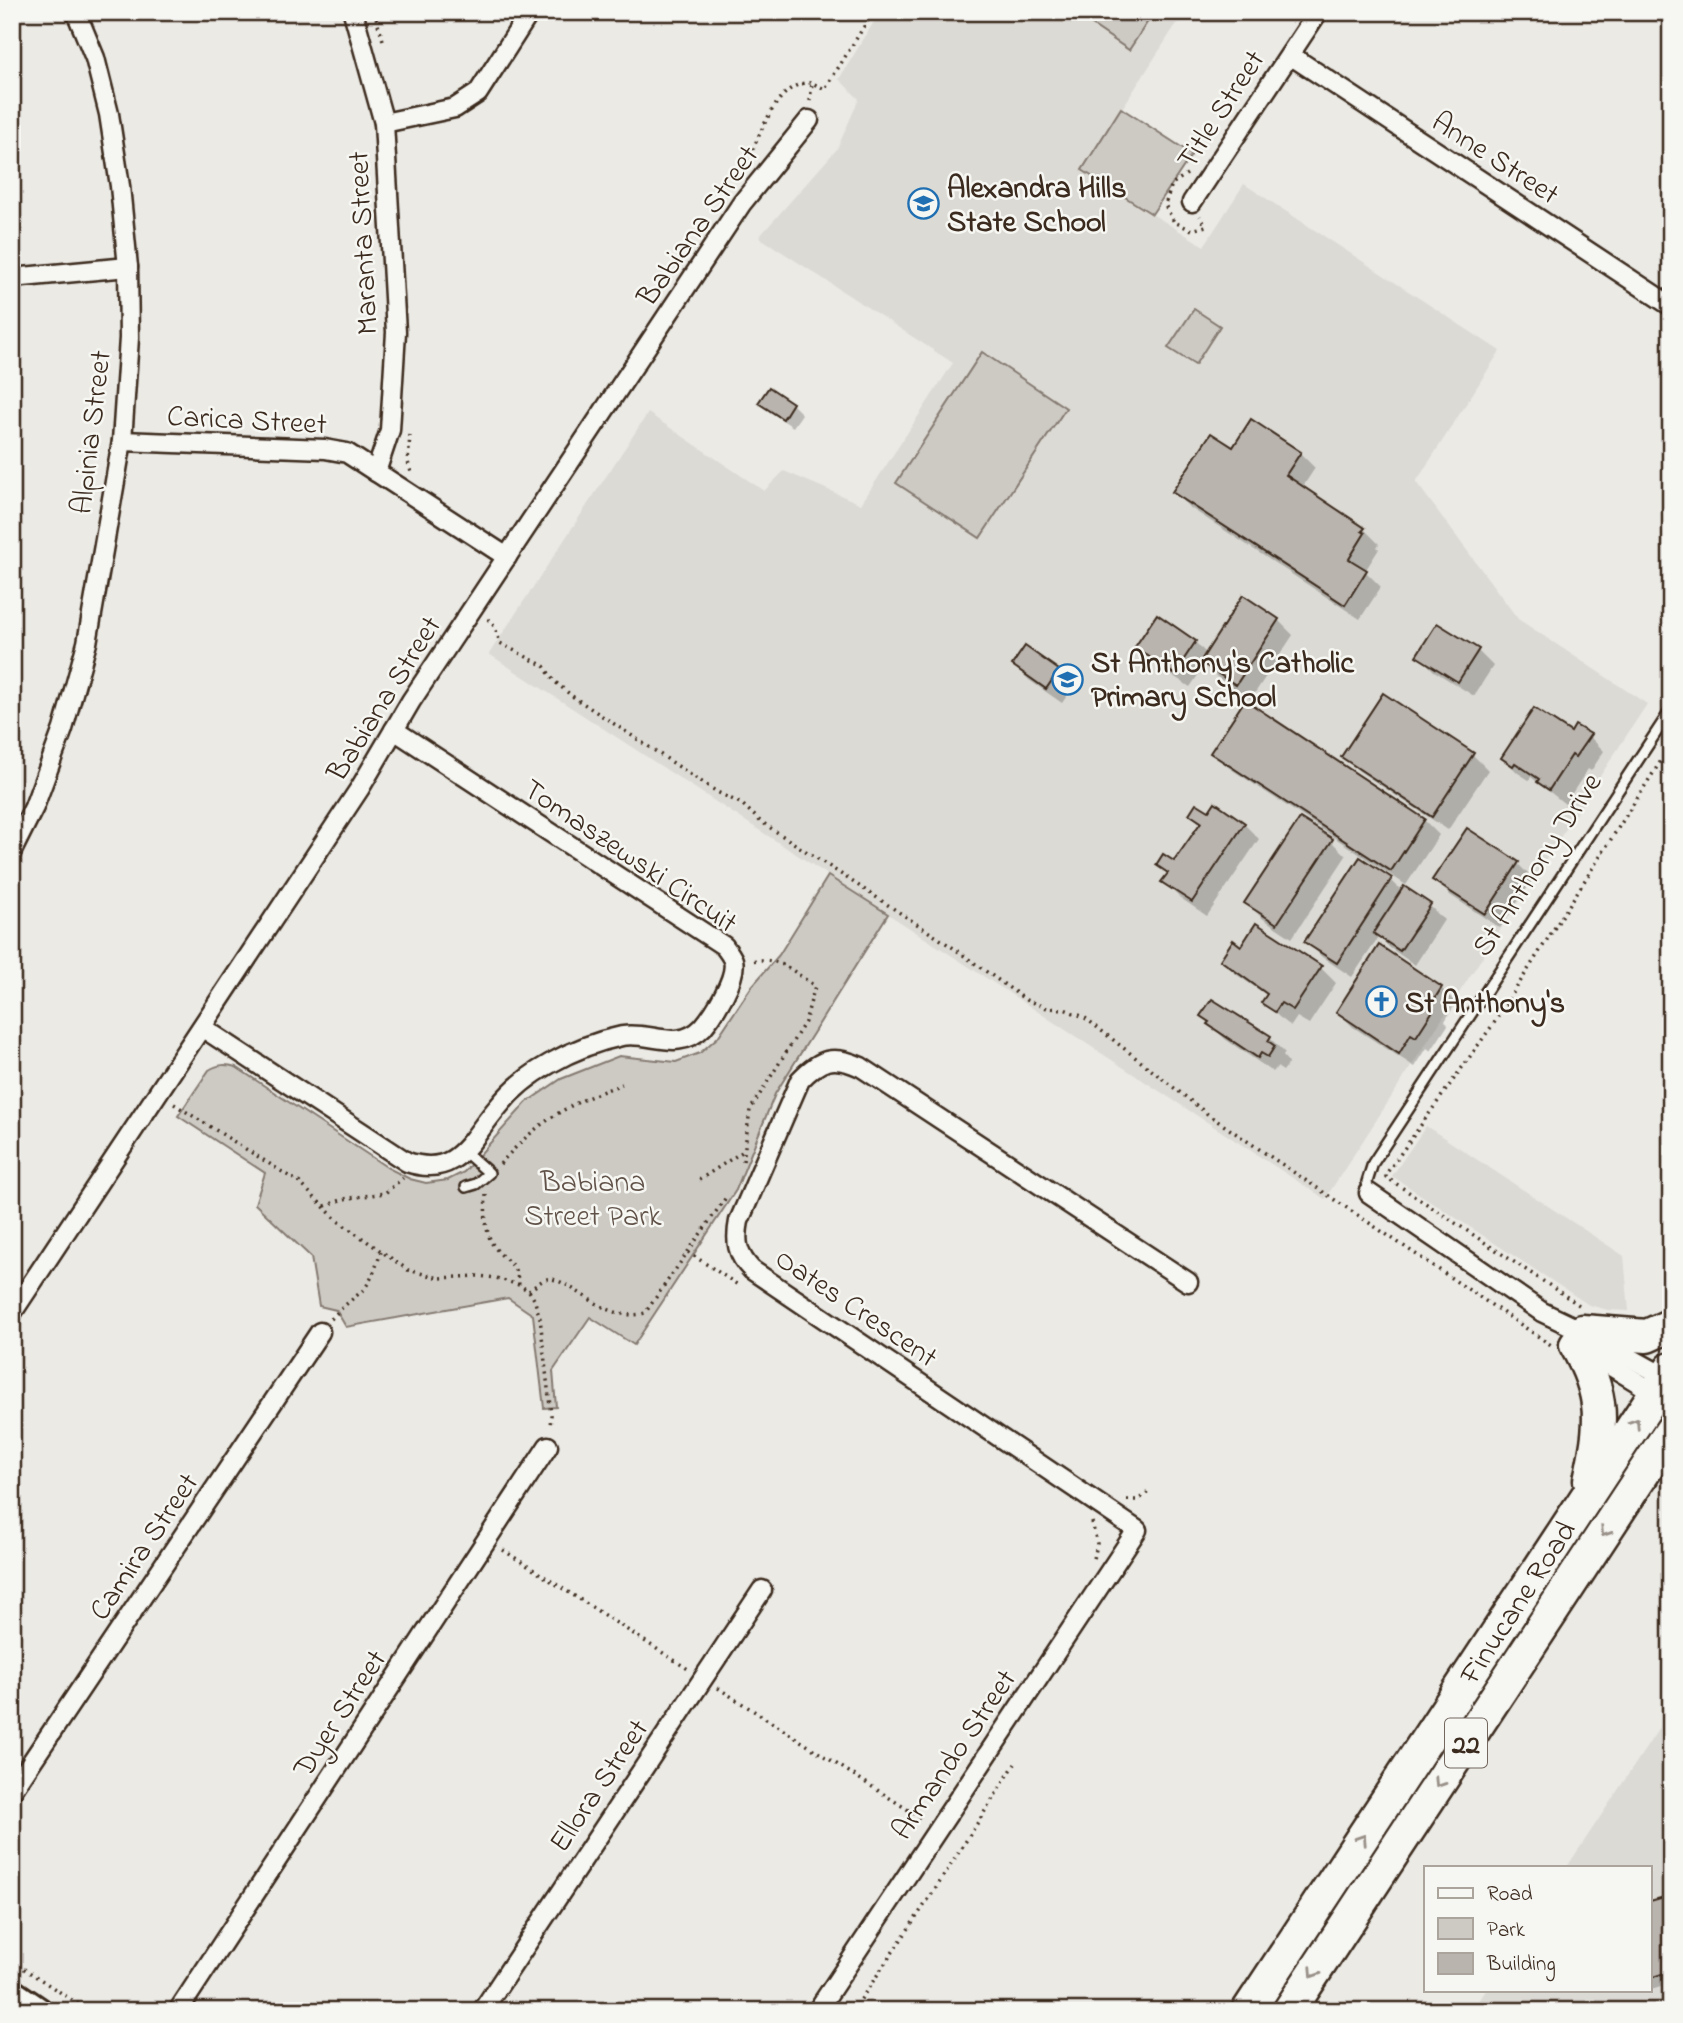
<svg xmlns="http://www.w3.org/2000/svg" width="1683" height="2023" viewBox="0 0 1683 2023" font-family="'Indie Flower',sans-serif">
<rect width="100%" height="100%" fill="#ebeae5"/>
<filter id="ink" filterUnits="userSpaceOnUse"><feTurbulence type="fractalNoise" baseFrequency=".0143" numOctaves="2"/><feDisplacementMap in="SourceGraphic" scale="14" xChannelSelector="R" yChannelSelector="G"/><feConvolveMatrix kernelMatrix="1 2 1 2 8 2 1 2 1" color-interpolation-filters="sRGB"/></filter>
<g filter="url(#ink)">
<g fill="#dcdad4">
<polygon points="880,12 1184,12 1082,171 1204,246 1244,184 1500,351 1416,482 1518,619 1647,704 1325,1199 489,654 648,413 764,491 784,471 861,504 953,363 759,237 837,149 859,99 839,79"/>
<polygon points="1426,1126 1624,1256 1629,1311 1608,1310 1589,1305 1392,1176"/>
<polygon points="1671,1710 1671,2011 1473,2011 1486,1990 1650,1990 1650,1867 1567,1867"/>
</g>
<g fill="#cdcac4" stroke="#847a71" stroke-width="2">
<polygon points="1073,12 1154,12 1129,50"/>
<polygon points="1121,108 1192,154 1152,214 1082,170"/>
<polygon points="1194,309 1220,326 1195,365 1168,348"/>
<polygon points="982,352 1066,408 980,538 896,483"/>
<path d="M 828,876 L 888,914 L 775,1094 L 736,1190 L 634,1345 L 590,1317 L 553,1371 L 556,1407 L 544,1408 L 533,1315 L 508,1298 L 346,1327 L 336,1310 L 319,1306 L 311,1257 L 255,1204 L 265,1173 L 178,1116 L 209,1070 C 219,1064 226,1064 236,1067 L 388,1168 L 410,1179 L 426,1183 L 448,1180 L 464,1172 L 527,1102 L 561,1079 L 619,1056 L 676,1062 L 700,1053 L 718,1037 L 752,986 L 779,955 Z"/>
</g>
<g fill="#0003">
<polygon points="760,402 792,404 802,414 793,427 770,412"/>
<polygon points="1233,449 1300,453 1315,468 1302,488 1364,529 1379,544 1377,547 1379,549 1365,571 1381,587 1360,619 1189,507 1174,492"/>
<polygon points="1278,620 1293,635 1251,699 1217,677 1205,665 1190,687 1152,662 1137,647 1195,642 1207,654"/>
<polygon points="1478,651 1493,666 1474,696 1434,671 1419,656"/>
<polygon points="1014,665 1058,671 1073,687 1062,703 1029,680"/>
<polygon points="1571,734 1589,736 1604,751 1591,771 1588,769 1565,804 1531,777 1529,780 1518,773 1503,758"/>
<polygon points="1213,752 1424,820 1439,835 1406,885 1228,767"/>
<polygon points="1473,755 1488,770 1448,830 1359,771 1343,756"/>
<polygon points="1191,814 1209,814 1244,824 1259,839 1207,916 1179,897 1164,882 1169,875 1159,864 1175,864 1201,825"/>
<polygon points="1331,841 1346,856 1292,938 1262,918 1247,903"/>
<polygon points="1518,864 1533,879 1500,928 1450,895 1435,880"/>
<polygon points="1391,880 1402,891 1429,905 1444,920 1415,965 1390,948 1379,937 1352,977 1322,957 1307,942"/>
<polygon points="1257,925 1321,968 1336,983 1309,1024 1297,1017 1291,1026 1279,1017 1264,1002 1268,996 1237,975 1222,960 1241,948"/>
<polygon points="1441,988 1456,1003 1445,1021 1448,1025 1431,1051 1427,1048 1415,1067 1353,1027 1338,1012"/>
<polygon points="1212,1001 1270,1038 1285,1053 1283,1056 1289,1063 1283,1071 1277,1067 1273,1072 1225,1039 1202,1016"/>
<polygon points="1671,1897 1671,1984 1651,1990 1650,1903"/>
</g>
<g fill="#bab4ae" stroke="#3b2a1e" stroke-width="2">
<polygon points="769,387 793,403 783,419 758,403"/>
<polygon points="1251,419 1301,452 1286,475 1365,528 1362,531 1365,533 1349,559 1367,570 1345,605 1172,492 1211,433 1233,447"/>
<polygon points="1243,595 1279,619 1236,685 1200,662"/>
<polygon points="1157,614 1196,641 1174,674 1135,647"/>
<polygon points="1437,623 1479,649 1458,682 1416,656"/>
<polygon points="1025,646 1059,670 1046,689 1012,665"/>
<polygon points="1383,693 1474,753 1432,817 1341,757"/>
<polygon points="1245,700 1425,819 1391,871 1210,753"/>
<polygon points="1534,708 1571,732 1575,725 1591,734 1575,757 1572,755 1549,790 1537,782 1539,779 1515,763 1513,766 1501,758"/>
<polygon points="1215,802 1245,823 1192,902 1161,882 1168,873 1156,865 1163,854 1174,861 1201,822 1189,814 1196,803 1209,811"/>
<polygon points="1300,818 1333,839 1277,924 1244,903"/>
<polygon points="1467,828 1519,862 1485,914 1432,880"/>
<polygon points="1360,857 1392,878 1337,963 1304,942"/>
<polygon points="1404,886 1431,904 1400,951 1373,933"/>
<polygon points="1256,923 1322,966 1293,1010 1281,1003 1275,1012 1261,1003 1267,994 1220,960 1233,940 1241,946"/>
<polygon points="1379,945 1442,987 1430,1006 1434,1009 1416,1037 1411,1034 1399,1054 1336,1012"/>
<polygon points="1212,999 1271,1036 1268,1041 1275,1046 1268,1057 1261,1053 1258,1058 1207,1024 1209,1022 1200,1016"/>
<polygon points="1671,1895 1671,1971 1650,1978 1650,1901"/>
</g>
<g fill="none" stroke-linecap="round" stroke-linejoin="round">
<defs>
<g id="lane">
<polyline points="464,1151 489,1173 476,1184 466,1187"/>
<polyline points="1369,1193 1367,1182 1373,1163 1671,710"/>
</g>
<g id="street">
<polyline points="353,12 384,123 396,332 390,430 376,472"/>
<polyline points="1290,55 1671,306"/>
<polyline points="384,123 455,108 478,93 530,12"/>
<polyline points="1192,202 1318,12"/>
<polyline points="12,278 128,267"/>
<polyline points="122,441 325,449 347,453 507,557"/>
<polyline points="12,851 34,807 63,729 87,643 122,441 129,338 128,267 120,186 109,114 95,58 76,12"/>
<path d="M 203,1028 L 407,1162 C 458,1179 470,1139 498,1107 C 512,1089 531,1074 551,1063 C 572,1051 598,1041 622,1036 C 651,1031 678,1053 703,1027 C 714,1014 738,977 733,960 C 731,955 727,950 724,946 L 394,730"/>
<polyline points="1369,1193 1542,1312 1582,1331 1665,1377"/>
<polyline points="12,1313 360,788 411,701 742,203 809,120"/>
<polyline points="1583,1349 1655,1393"/>
<polyline points="12,1791 320,1332"/>
<polyline points="178,2011 548,1446"/>
<polyline points="482,2011 762,1590"/>
<path d="M 817,2011 L 1137,1530 L 752,1270 C 737,1255 735,1241 739,1221 L 800,1080 C 820,1059 833,1054 861,1067 L 1188,1282"/>
</g>
<polyline id="secondary" points="12,1992 40,2011"/>
<g id="highway">
<polyline points="1582,1331 1647,1336 1671,1325"/>
<path d="M 1576,1345 C 1606,1397 1602,1424 1590,1480"/>
<polyline points="1248,2011 1671,1369"/>
<polyline points="1289,2011 1671,1431"/>
</g>
</defs>
<use href="#lane" stroke="#3b2a1e" stroke-width="14"/>
<use href="#street" stroke="#3b2a1e" stroke-width="23"/>
<use href="#secondary" stroke="#3b2a1e" stroke-width="30"/>
<use href="#highway" stroke="#3b2a1e" stroke-width="37"/>
<g stroke="#3b2a1e" stroke-width="3.5" stroke-dasharray="2 5" stroke-linecap="butt">
<polyline points="376,18 383,40"/>
<polyline points="810,101 812,83 825,89 873,12"/>
<path d="M 744,168 C 758,143 775,79 812,83"/>
<polyline points="1187,174 1172,184 1165,205 1174,222 1192,230 1206,226 1200,216"/>
<polyline points="410,435 408,462 411,472"/>
<polyline points="488,619 495,627 500,643 544,666 554,681 572,696 717,792 742,804 760,821 952,947 1026,1000 1047,1008 1064,1009 1084,1017 1210,1116 1551,1345"/>
<polyline points="174,1104 300,1183 338,1221 408,1270 439,1278 478,1276 496,1278 519,1285 529,1291 534,1299 540,1318 551,1415 550,1427"/>
<path d="M 743,1161 L 750,1110 L 805,1022 L 815,986 C 792,971 780,956 751,961"/>
<path d="M 500,1164 C 539,1120 568,1104 622,1084"/>
<polyline points="699,1180 745,1150"/>
<path d="M 486,1195 C 485,1211 484,1235 496,1249 C 508,1264 516,1262 519,1285"/>
<polyline points="325,1206 344,1199 385,1193 403,1178"/>
<polyline points="688,1252 738,1285"/>
<path d="M 529,1291 C 534,1287 541,1280 547,1279 C 569,1276 606,1325 645,1313 L 727,1196"/>
<polyline points="1579,1305 1386,1177 1386,1174 1494,1023 1671,745"/>
<path d="M 331,1319 C 341,1308 350,1301 361,1292 C 372,1282 376,1266 381,1252"/>
<polyline points="1127,1500 1138,1500 1148,1492"/>
<polyline points="1092,1522 1097,1544 1094,1559"/>
<polyline points="503,1550 688,1669"/>
<polyline points="718,1688 924,1820"/>
<polyline points="12,1961 89,2011"/>
<polyline points="853,2011 936,1888 1015,1764"/>
</g>
<use href="#lane" stroke="#f6f6f2" stroke-width="9"/>
<use href="#street" stroke="#f6f6f2" stroke-width="18"/>
<use href="#secondary" stroke="#f6f6f2" stroke-width="24"/>
<use href="#highway" stroke="#f6f6f2" stroke-width="32"/>
</g>
<defs><path id="oneway-chevron" d="M-2-3.5L2.5 0L-2 3.5" fill="none" stroke-width="1.6" stroke-linecap="round" stroke-linejoin="round" transform="scale(1.75)"/></defs>
<g stroke="#989088">
<use href="#oneway-chevron" transform="translate(1635 1423) rotate(-57)"/>
<use href="#oneway-chevron" transform="translate(1605 1532) rotate(123)"/>
<use href="#oneway-chevron" transform="translate(1439 1783) rotate(123)"/>
<use href="#oneway-chevron" transform="translate(1362 1839) rotate(-57)"/>
<use href="#oneway-chevron" transform="translate(1314 1973) rotate(123)"/>
</g>
</g>
<defs>
<symbol id="school-ring" viewBox="-11 -11 22 22"><circle r="9.5" fill="#f6f6f2" stroke="#1f6fb2" stroke-width="1.5"/><path d="M0-5L7-2L0 1L-7-2ZM-4 1L0 2.5L4 1V4Q0 6-4 4Z" fill="#1f6fb2"/></symbol>
<symbol id="church-ring" viewBox="-11 -11 22 22"><circle r="9.5" fill="#f6f6f2" stroke="#1f6fb2" stroke-width="1.5"/><path d="M-1.2-6h2.4v3.5h3.3v2.4h-3.3V6h-2.4V-.1h-3.3v-2.4h3.3Z" fill="#1f6fb2"/></symbol>
</defs>
<g fill-rule="evenodd">
<use href="#school-ring" x="906" y="186" width="35" height="35"/>
<use href="#school-ring" x="1050" y="662" width="35" height="35"/>
<use href="#church-ring" x="1364" y="984" width="35" height="35"/>
</g>
<g text-anchor="middle" stroke-width="5" stroke-linejoin="round" paint-order="stroke">
<rect fill="#f6f6f2" stroke="#73675e" stroke-width="2" x="1445" y="1718.5" width="42" height="49" rx="5"/>
<g font-size="28" font-weight="bold" fill="#3b2a1e">
<text x="1466" y="1753">22</text>
</g>
<g font-size="30" fill="#3b2a1e" stroke="#f6f6f2">
<text transform="translate(1220 109) rotate(-57)" y="10">Title Street</text>
<text transform="translate(1496 157) rotate(33)" y="10">Anne Street</text>
<text transform="translate(697 225) rotate(-55)" y="10">Babiana Street</text>
<text transform="translate(362 243) rotate(-93)" y="10">Maranta Street</text>
<text transform="translate(247 419) rotate(3)" y="10">Carica Street</text>
<text transform="translate(90 432) rotate(-83)" y="10">Alpinia Street</text>
<text transform="translate(383 698) rotate(-58)" y="10">Babiana Street</text>
<text transform="translate(631 855) rotate(34)" y="10">Tomaszewski Circuit</text>
<text transform="translate(1536 864) rotate(-57)" y="10">St Anthony Drive</text>
<text transform="translate(857 1307) rotate(34)" y="10">Oates Crescent</text>
<text transform="translate(143 1546) rotate(-56)" y="10">Camira Street</text>
<text transform="translate(1517 1602) rotate(-57)" y="10">Finucane Road</text>
<text transform="translate(339 1713) rotate(-57)" y="10">Dyer Street</text>
<text transform="translate(953 1754) rotate(-56)" y="10">Armando Street</text>
<text transform="translate(598 1785) rotate(-56)" y="10">Ellora Street</text>
</g>
<g font-size="30" font-weight="bold" fill="#3b2a1e" stroke="#f6f6f2" text-anchor="start">
<text x="947" y="197">Alexandra Hills<tspan x="947" dy="34">State School</tspan></text>
<text x="1091" y="672">St Anthony's Catholic<tspan x="1091" dy="34">Primary School</tspan></text>
<text x="1405" y="1012">St Anthony's</text>
</g>
<g font-size="30" fill="#605248" stroke="#f6f6f2">
<text x="593" y="1191">Babiana<tspan x="593" dy="34">Street Park</tspan></text>
</g>
</g>
<rect width="1683" height="2023" fill="none" stroke="#f6f6f2" stroke-width="42"/>
<rect x="21" y="21" width="1641" height="1981" fill="none" stroke="#3b2a1e" stroke-width="2.5" filter="url(#ink)"/>
<rect x="1424" y="1866" width="228" height="126" fill="#f6f6f2" stroke="#aba49d" stroke-width="2"/>
<rect x="1438" y="1888" width="35" height="10" fill="#f6f6f2" stroke="#aba49d" stroke-width="2"/>
<text x="1487" y="1900" font-size="21" fill="#3b2a1e">Road</text>
<rect x="1438" y="1918" width="35" height="21" fill="#cdcac4" stroke="#aba49d" stroke-width="2"/>
<text x="1487" y="1936" font-size="21" fill="#3b2a1e">Park</text>
<rect x="1438" y="1953" width="35" height="21" fill="#bab4ae" stroke="#aba49d" stroke-width="2"/>
<text x="1487" y="1970" font-size="21" fill="#3b2a1e">Building</text>
</svg>
